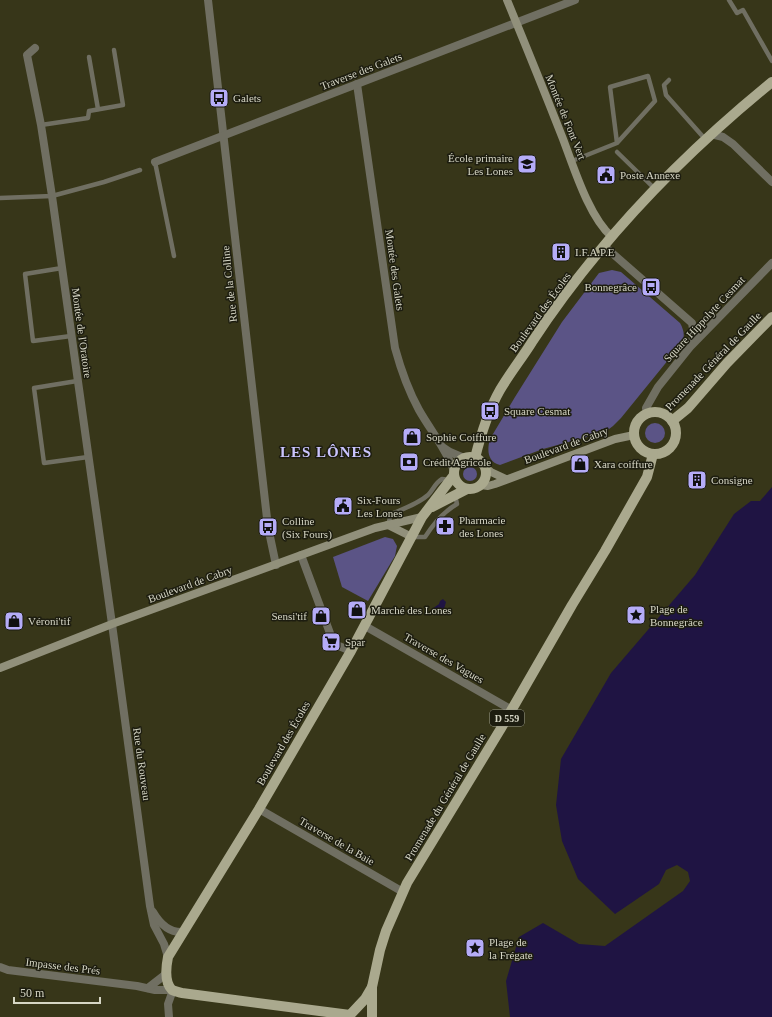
<svg xmlns="http://www.w3.org/2000/svg" width="772" height="1017" viewBox="0 0 772 1017" font-family="Georgia,serif">
<rect width="100%" height="100%" fill="#373619"/>
<g fill="#5b5486">
<path d="M 612,270 L 621,272 L 680,323 C 684,330 685,336 682,343 L 621,418 L 613,426 L 605,432 L 543,449 L 500,465 C 487,462 487,449 490,439 L 515,397 L 562,322 L 599,273 Z"/>
<circle cx="655" cy="433" r="10"/>
<circle cx="470" cy="474" r="7"/>
<polygon points="385,537 393,539 397,546 395,556 368,601 342,587 333,557"/>
</g>
<g fill="#1f1443">
<polygon points="772,487 772,1017 510,1017 506,981 519,937 543,923 579,944 605,946 683,891 690,881 688,872 677,865 666,870 659,884 615,914 578,879 562,841 556,805 561,759 611,673 695,575 734,514 751,501 760,501"/>
<polygon points="443,599 446,602 444,609 436,615 433,614 432,609 439,604 440,601"/>
</g>
<g fill="none" stroke-linecap="round" stroke-linejoin="round">
<g stroke="#706f62" stroke-width="4.5">
<polyline points="729,0 737,13 743,10 772,61"/>
<polyline points="89,57 98,109"/>
<polyline points="669,80 664,85 666,95 705,139"/>
<polyline points="41,125 88,118 89,111 123,105 114,50"/>
<polyline points="617,152 655,189"/>
<polyline points="572,161 617,143 655,101 648,76 610,87 617,143"/>
<polyline points="155,162 174,256"/>
<polyline points="0,198 52,196 104,182 140,170"/>
<polyline points="62,268 25,274 33,341 71,336"/>
<polyline points="77,381 34,388 44,463 88,457"/>
<path d="M 388,525 L 391,514 C 403,509 418,504 428,495 C 433,490 435,483 442,479 L 450,480"/>
<path d="M 412,537 L 425,537 C 434,523 443,512 457,504 L 455,495"/>
</g>
<g stroke="#706f62" stroke-width="8">
<polyline points="208,0 268,527 276,565"/>
<polyline points="35,48 27,55 41,125 52,196 112,624 150,906 154,925 164,944 168,957"/>
<path d="M 357,84 L 395,348 C 401,370 408,390 419,410 C 431,431 446,449 454,471"/>
<polyline points="711,134 723,137 733,144 772,182"/>
<polyline points="155,162 575,0"/>
<polyline points="604,246 692,323 694,334 691,344"/>
<polyline points="647,414 646,408 658,387 690,347 772,263"/>
<polyline points="444,448 450,452 464,458"/>
<polyline points="301,555 334,644 351,651"/>
<polyline points="365,626 512,710"/>
<polyline points="259,809 403,892"/>
<path d="M 153,912 C 160,924 169,933 183,932"/>
<polyline points="0,967 8,970 137,986 155,990 173,990 168,1004 169,1017"/>
<polyline points="148,988 166,974"/>
</g>
<g stroke="#91907b" stroke-width="8">
<path d="M 507,0 C 526,46 545,93 563,139 C 574,168 589,217 612,237"/>
<polyline points="485,467 491,472 506,479"/>
<polyline points="481,485 488,486 495,484 615,439 634,435"/>
<polyline points="388,525 412,537"/>
<polyline points="0,668 112,624 375,528 422,517"/>
</g>
<g stroke="#aaa98e" stroke-width="10">
<circle cx="655" cy="433" r="21"/>
<polyline points="672,421 688,408 727,363 772,317"/>
<circle cx="470" cy="473" r="16"/>
<path d="M 475,458 C 481,434 488,411 500,390 C 510,373 522,358 532,342 C 597,243 681,156 772,82"/>
<polyline points="432,507 467,489"/>
<path d="M 350,1015 L 182,993 C 179,992 174,991 172,990 C 164,982 166,967 168,957 L 259,809 L 351,651 L 422,517 L 454,475"/>
<polyline points="350,1015 365,999 372,987"/>
<polyline points="372,1017 372,987 380,950 386,931 407,883 500,730 572,605 605,551 647,477 653,454"/>
</g>
</g>
<defs>
<symbol id="bus-square" viewBox="-11 -11 22 22"><rect x="-9" y="-9" width="18" height="18" rx="4" fill="#b5acf8" stroke="#1d1d10"/><path d="M-5-6H5V4H4V6H2V4H-2V6H-4V4H-5ZM-3.5-4V0h7V-4ZM-3.5 1.2v1.5H-2V1.2ZM2 1.2v1.5H3.5V1.2Z" fill="#111"/></symbol>
<symbol id="school-square" viewBox="-11 -11 22 22"><rect x="-9" y="-9" width="18" height="18" rx="4" fill="#b5acf8" stroke="#1d1d10"/><path d="M0-5L7-2L0 1L-7-2ZM-4 1L0 2.5L4 1V4Q0 6-4 4Z" fill="#111"/></symbol>
<symbol id="civic-square" viewBox="-11 -11 22 22"><rect x="-9" y="-9" width="18" height="18" rx="4" fill="#b5acf8" stroke="#1d1d10"/><path d="M-.6-6.5H3V-4.5H.6V-3L4-1V1h2V6H-6V1h2V-1L-.6-3ZM-1.2 2.5V6h2.4V2.5Z" fill="#111"/></symbol>
<symbol id="building-square" viewBox="-11 -11 22 22"><rect x="-9" y="-9" width="18" height="18" rx="4" fill="#b5acf8" stroke="#1d1d10"/><path d="M-4-6H4V6H1V3H-1V6H-4ZM-2.5-4.3h1.7v1.8h-1.7ZM.8-4.3h1.7v1.8H.8ZM-2.5-1h1.7V.8h-1.7ZM.8-1h1.7V.8H.8Z" fill="#111"/></symbol>
<symbol id="shop-square" viewBox="-11 -11 22 22"><rect x="-9" y="-9" width="18" height="18" rx="4" fill="#b5acf8" stroke="#1d1d10"/><path d="M-5-2.5h2.3a2.7 3.5 0 0 1 5.4 0H5L5.5 6h-11ZM-1.5-2.5h3a1.5 2.3 0 0 0-3 0Z" fill="#111"/></symbol>
<symbol id="bank-square" viewBox="-11 -11 22 22"><rect x="-9" y="-9" width="18" height="18" rx="4" fill="#b5acf8" stroke="#1d1d10"/><path d="M-6-4H6V4H-6ZM0-2.3a2.3 2.3 0 1 0 0 4.6a2.3 2.3 0 1 0 0-4.6Z" fill="#111"/></symbol>
<symbol id="pharmacy-square" viewBox="-11 -11 22 22"><rect x="-9" y="-9" width="18" height="18" rx="4" fill="#b5acf8" stroke="#1d1d10"/><path d="M-2-6h4v4h4v4h-4v4h-4v-4h-4v-4h4Z" fill="#111"/></symbol>
<symbol id="sight-square" viewBox="-11 -11 22 22"><rect x="-9" y="-9" width="18" height="18" rx="4" fill="#b5acf8" stroke="#1d1d10"/><path d="M0-6L1.8-2.2L6-1.7L2.9 1.2L3.7 5.4L0 3.3L-3.7 5.4L-2.9 1.2L-6-1.7L-1.8-2.2Z" fill="#111"/></symbol>
<symbol id="supermarket-square" viewBox="-11 -11 22 22"><rect x="-9" y="-9" width="18" height="18" rx="4" fill="#b5acf8" stroke="#1d1d10"/><path d="M-6-5.5h2.5l.6 2H6L4.5 2H-2.5L-4.4-4H-6ZM-1.5 3.2a1.3 1.3 0 1 0 .1 0ZM3 3.2a1.3 1.3 0 1 0 .1 0Z" fill="#111"/></symbol>
</defs>
<g fill-rule="evenodd">
<use href="#bus-square" x="208" y="87" width="22" height="22"/>
<use href="#school-square" x="516" y="153" width="22" height="22"/>
<use href="#civic-square" x="595" y="164" width="22" height="22"/>
<use href="#building-square" x="550" y="241" width="22" height="22"/>
<use href="#bus-square" x="640" y="276" width="22" height="22"/>
<use href="#bus-square" x="479" y="400" width="22" height="22"/>
<use href="#shop-square" x="401" y="426" width="22" height="22"/>
<use href="#bank-square" x="398" y="451" width="22" height="22"/>
<use href="#shop-square" x="569" y="453" width="22" height="22"/>
<use href="#building-square" x="686" y="469" width="22" height="22"/>
<use href="#civic-square" x="332" y="495" width="22" height="22"/>
<use href="#pharmacy-square" x="434" y="515" width="22" height="22"/>
<use href="#bus-square" x="257" y="516" width="22" height="22"/>
<use href="#shop-square" x="346" y="599" width="22" height="22"/>
<use href="#sight-square" x="625" y="604" width="22" height="22"/>
<use href="#shop-square" x="310" y="605" width="22" height="22"/>
<use href="#shop-square" x="3" y="610" width="22" height="22"/>
<use href="#supermarket-square" x="320" y="631" width="22" height="22"/>
<use href="#sight-square" x="464" y="937" width="22" height="22"/>
</g>
<g text-anchor="middle" stroke-width="3" stroke-linejoin="round" paint-order="stroke">
<rect fill="#1d1d10" stroke="#9e9e8f" stroke-width="1" x="490" y="710" width="34" height="16" rx="3"/>
<g font-size="10" font-weight="bold" fill="#d6d6c5">
<text x="507" y="722">D 559</text>
</g>
<g font-size="11" fill="#d6d6c5" stroke="#1d1d10">
<text transform="translate(361 71) rotate(-21)" y="4">Traverse des Galets</text>
<text transform="translate(566 117) rotate(68)" y="4">Montée de Font Vert</text>
<text transform="translate(395 270) rotate(82)" y="4">Montée des Galets</text>
<text transform="translate(229 284) rotate(-96)" y="4">Rue de la Colline</text>
<text transform="translate(540 312) rotate(-54)" y="4">Boulevard des Écoles</text>
<text transform="translate(704 319) rotate(-47)" y="4">Square Hippolyte Cesmat</text>
<text transform="translate(82 333) rotate(82)" y="4">Montée de l'Oratoire</text>
<text transform="translate(713 361) rotate(-46)" y="4">Promenade Général de Gaulle</text>
<text transform="translate(566 445) rotate(-20)" y="4">Boulevard de Cabry</text>
<text transform="translate(190 584) rotate(-20)" y="4">Boulevard de Cabry</text>
<text transform="translate(444 658) rotate(30)" y="4">Traverse des Vagues</text>
<text transform="translate(283 743) rotate(-60)" y="4">Boulevard des Écoles</text>
<text transform="translate(142 764) rotate(82)" y="4">Rue du Rouveau</text>
<text transform="translate(445 797) rotate(-59)" y="4">Promenade du Général de Gaulle</text>
<text transform="translate(337 841) rotate(30)" y="4">Traverse de la Baie</text>
<text transform="translate(63 966) rotate(7)" y="4">Impasse des Prés</text>
</g>
<g font-size="11" fill="#d6d6c5" stroke="#1d1d10" text-anchor="start">
<text x="233" y="102">Galets</text>
<text x="513" y="162" text-anchor="end">École primaire<tspan x="513" dy="13">Les Lones</tspan></text>
<text x="620" y="179">Poste Annexe</text>
<text x="575" y="256">I.F.A.P.E</text>
<text x="637" y="291" text-anchor="end">Bonnegrâce</text>
<text x="504" y="415">Square Cesmat</text>
<text x="426" y="441">Sophie Coiffure</text>
<text x="423" y="466">Crédit Agricole</text>
<text x="594" y="468">Xara coiffure</text>
<text x="711" y="484">Consigne</text>
<text x="357" y="504">Six-Fours<tspan x="357" dy="13">Les Lones</tspan></text>
<text x="459" y="524">Pharmacie<tspan x="459" dy="13">des Lones</tspan></text>
<text x="282" y="525">Colline<tspan x="282" dy="13">(Six Fours)</tspan></text>
<text x="650" y="613">Plage de<tspan x="650" dy="13">Bonnegrâce</tspan></text>
<text x="371" y="614">Marché des Lones</text>
<text x="307" y="620" text-anchor="end">Sensi'tif</text>
<text x="28" y="625">Véroni'tif</text>
<text x="345" y="646">Spar</text>
<text x="489" y="946">Plage de<tspan x="489" dy="13">la Frégate</tspan></text>
</g>
<g font-size="15" font-weight="bold" letter-spacing="1" fill="#cac4fe" stroke="#1d1d10">
<text x="326" y="457">LES LÔNES</text>
</g>
</g>
<path d="M14 997v6h86v-6" fill="none" stroke="#d6d6c5" stroke-width="2"/>
<text x="20" y="997" font-size="12" fill="#d6d6c5" stroke="#1d1d10" stroke-width="3" paint-order="stroke">50 m</text>
</svg>
